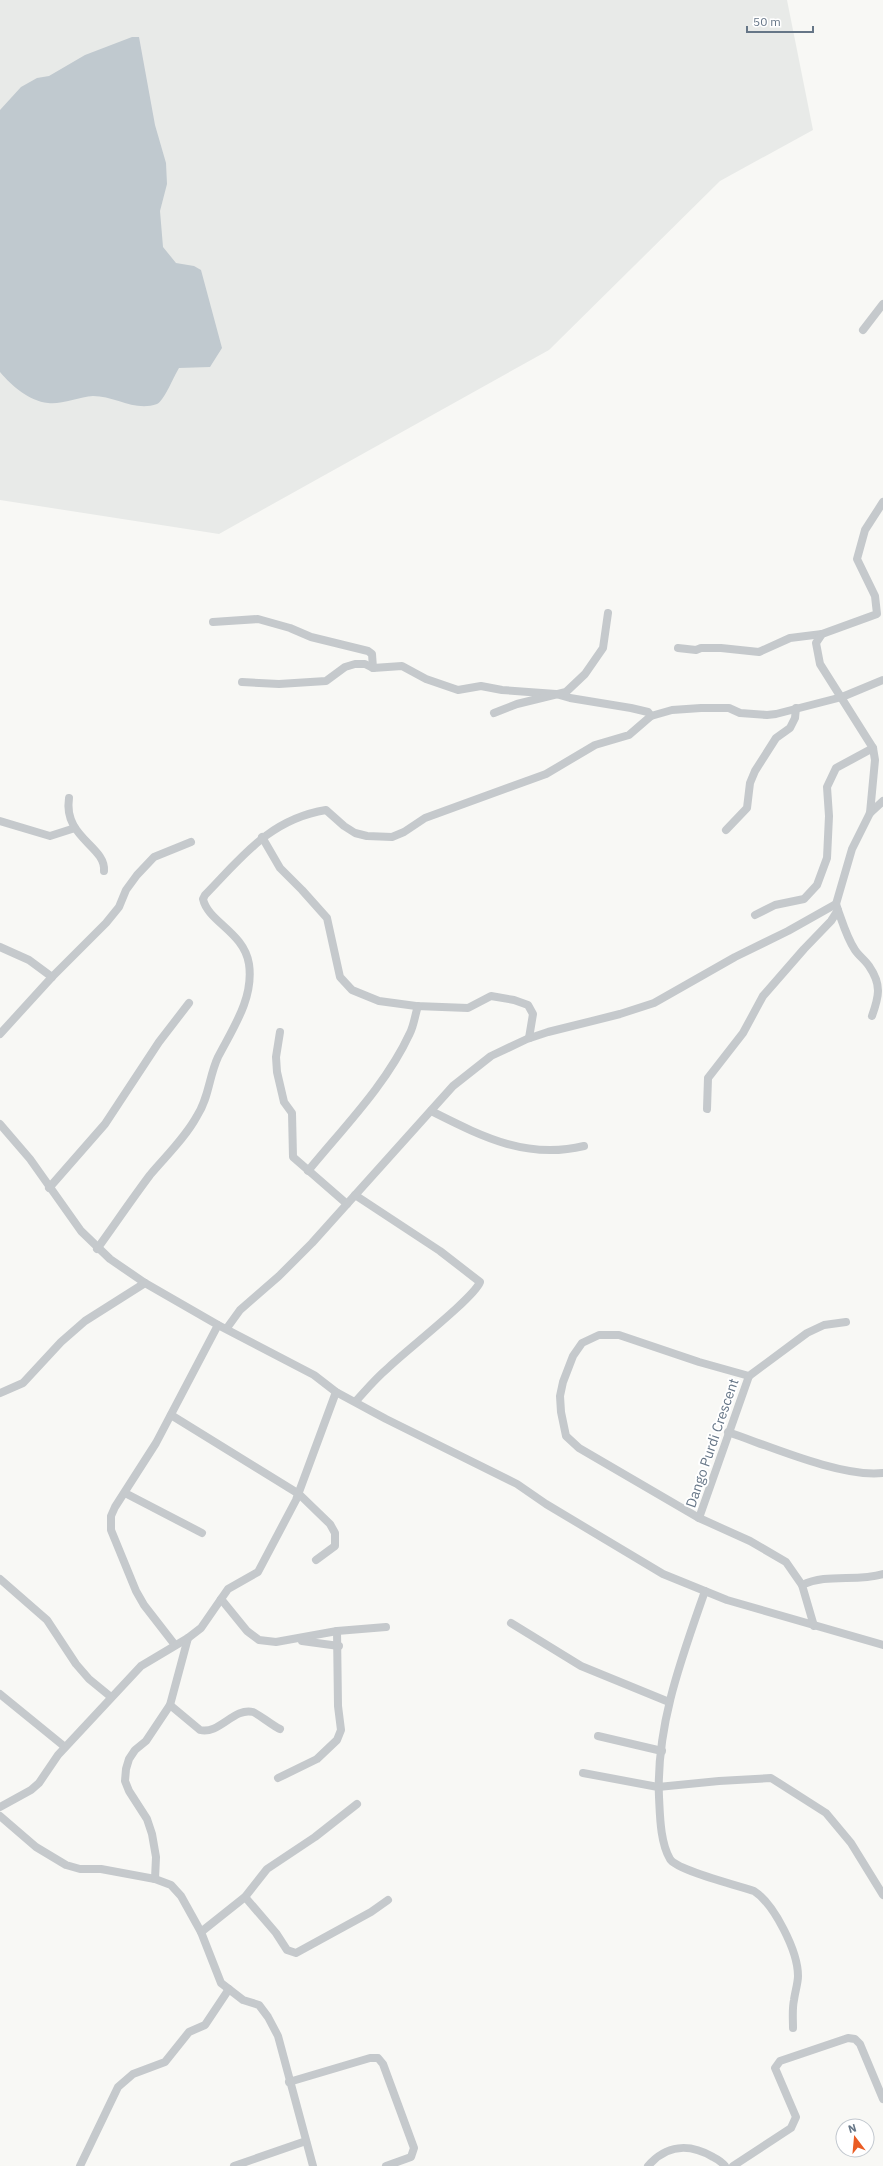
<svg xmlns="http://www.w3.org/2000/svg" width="883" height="2166" viewBox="0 0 883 2166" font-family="'IBM Plex Sans',sans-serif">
<rect width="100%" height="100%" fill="#f8f8f5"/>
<polygon fill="#e8eae8" points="0,0 787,0 813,130 720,181 549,350 219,534 0,500"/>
<path fill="#c0c9cf" d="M 132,37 L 139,37 L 155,125 L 166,163 L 167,184 L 160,211 L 163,247 L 176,263 L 194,266 L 201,270 L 222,348 L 210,367 L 179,368 C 174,376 164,401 157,404 C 135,412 115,396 93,396 C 79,397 60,405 48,403 C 29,401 12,386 0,372 L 0,110 L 21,87 L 37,78 L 49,76 L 85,55 Z"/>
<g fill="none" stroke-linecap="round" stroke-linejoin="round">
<g stroke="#c5c9cc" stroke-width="8">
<polyline points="863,330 883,304"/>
<polyline points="213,622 258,619 290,628 311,637 368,651 372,654 373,668"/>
<polyline points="678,648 696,650 701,648 721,648 759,652 790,638 822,634"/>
<polyline points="242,682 279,684 326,681 345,667 355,664 365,664 373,668 402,666 426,679 458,690 481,686 502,690 556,694 570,698 631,708 648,712 651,716"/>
<polyline points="494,713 517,704 566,692 585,674 603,648 608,613"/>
<path d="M 69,798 C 63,838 106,846 104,871"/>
<polyline points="870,813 883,801"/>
<polyline points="0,821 50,836 75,828"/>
<polyline points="726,830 747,808 750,783 755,771 776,738 790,728 795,718 796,708"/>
<polyline points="262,837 280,868 302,890 327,918 340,977 352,990 379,1001 416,1006 468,1008 491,996 514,1000 528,1005 533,1014 529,1038"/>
<path d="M 838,910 C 843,924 847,938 855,950 C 859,956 865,960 869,966 C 882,985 879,996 872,1016"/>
<polyline points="755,915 775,905 804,899 817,885 827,858 829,816 827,787 836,768 873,748"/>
<polyline points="0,947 29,960 52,977"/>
<polyline points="280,1032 276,1057 277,1072 284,1102 292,1113 293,1157 347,1204"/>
<polyline points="0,1034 52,977 106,923 119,907 126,890 137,875 154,857 191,842"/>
<polyline points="707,1109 708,1078 743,1033 763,996 804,949 831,921 838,910 836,904"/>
<path d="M 431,1111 C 481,1136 526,1160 584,1146"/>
<polyline points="0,1124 30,1159 81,1231 110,1259 145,1283 218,1325 314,1375 336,1392 386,1419 517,1484 546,1504 663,1574 727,1600 883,1645"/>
<path d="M 308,1171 C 344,1127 386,1085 410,1033 C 414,1025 415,1015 418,1006"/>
<polyline points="49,1188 105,1124 159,1042 189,1003"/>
<path d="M 355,1195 L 440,1251 L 480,1282 C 474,1298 404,1352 388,1368 C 376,1378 366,1390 356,1401"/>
<path d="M 97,1249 C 115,1224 132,1199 150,1175 C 166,1156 185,1138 197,1116 C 209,1098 209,1076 218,1057 C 233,1028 254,998 249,964 C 244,932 208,922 203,899 L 205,895 C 242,857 270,819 326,810 L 344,826 L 355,833 L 367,836 L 392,837 L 404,832 L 425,818 L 546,774 L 595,745 L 629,735 L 651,716 L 672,710 L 701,708 L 729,708 L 740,713 L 767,715 L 776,714 L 842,697 L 883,680"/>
<polyline points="227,1328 240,1310 279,1276 312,1243 453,1086 491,1056 527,1039 548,1032 620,1014 654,1003 735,957 788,931 836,904 852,849 870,813 875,760 873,748 820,664 816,643 822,634 877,614 875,596 857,559 865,530 883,502"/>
<polyline points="0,1393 23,1383 61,1342 85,1321 145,1283"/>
<polyline points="171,1415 299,1494 330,1524 335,1533 335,1546 316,1560"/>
<path d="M 728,1432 C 769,1446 842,1478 883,1473"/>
<polyline points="125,1493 202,1533"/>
<polyline points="699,1518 749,1376"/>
<polyline points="0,1579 47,1620 76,1664 89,1679 111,1697"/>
<path d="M 802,1585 C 827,1573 856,1582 883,1574"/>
<path d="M 705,1591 C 682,1657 656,1725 659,1797 C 660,1815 660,1842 670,1859 C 676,1870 739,1886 754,1891 C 774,1904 798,1951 798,1976 C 798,1983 795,1992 794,2000 C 792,2009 793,2018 793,2028"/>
<polyline points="221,1599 247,1631 259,1640 276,1642 337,1631 386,1627"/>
<polyline points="511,1623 581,1666 669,1702"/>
<polyline points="814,1626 802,1585 786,1562 750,1541 699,1518 579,1448 566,1436 561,1412 560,1396 563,1382 573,1356 582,1343 599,1335 619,1335 699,1362 749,1376 807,1333 824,1325 846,1322"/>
<polyline points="302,1641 339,1646"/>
<polyline points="175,1645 144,1605 136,1591 111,1530 111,1516 115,1507 156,1443 218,1325"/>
<polyline points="0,1694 65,1747"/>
<path d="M 170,1705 L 200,1730 C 219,1735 234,1707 253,1712 C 257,1713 273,1726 280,1729"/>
<polyline points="598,1736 662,1751"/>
<polyline points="583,1773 658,1787 719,1781 771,1778 826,1813 851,1843 883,1895"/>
<polyline points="278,1778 317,1759 337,1740 341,1730 338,1706 337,1631"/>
<polyline points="0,1807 31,1790 39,1783 58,1755 141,1666 188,1638 201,1628 228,1589 258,1572 296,1500 336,1392"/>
<polyline points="0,1816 36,1847 66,1865 80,1869 101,1869 155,1879 171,1885 181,1896 201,1932 221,1983 243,2000 259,2005 268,2017 278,2036 313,2166"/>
<polyline points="155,1879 156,1857 152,1834 147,1819 129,1791 125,1781 126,1769 129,1759 135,1750 146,1741 170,1705 188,1638"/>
<polyline points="245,1897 276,1933 287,1950 296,1953 371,1912 388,1900"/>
<polyline points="201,1932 245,1897 267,1869 315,1837 357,1804"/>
<polyline points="289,2082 370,2058 378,2058 383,2064 414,2148 411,2157 386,2166"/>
<polyline points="80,2166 118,2087 133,2074 165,2062 189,2032 205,2025 229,1989"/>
<polyline points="234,2166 306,2141"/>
<path d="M 648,2166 C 666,2145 689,2143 713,2157 C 717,2159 722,2162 725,2166"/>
<polyline points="733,2166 791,2128 796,2117 775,2068 780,2061 848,2038 855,2039 860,2044 883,2099"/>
</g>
</g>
<g text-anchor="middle" stroke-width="4" stroke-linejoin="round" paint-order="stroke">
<g font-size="14" fill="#667687" stroke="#fff">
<text transform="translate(712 1443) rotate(-71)" y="5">Dango Purdi Crescent</text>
</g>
</g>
<g transform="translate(855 2138) rotate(344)"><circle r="19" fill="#ffffff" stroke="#c2c8cf"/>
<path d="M0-3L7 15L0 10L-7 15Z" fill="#ea5c23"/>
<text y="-6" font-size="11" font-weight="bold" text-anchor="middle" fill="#667687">N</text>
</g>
<path d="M747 26v6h66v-6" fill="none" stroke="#667687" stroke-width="2"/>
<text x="753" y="26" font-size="12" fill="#667687" stroke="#ffffff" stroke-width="3" paint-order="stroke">50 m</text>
</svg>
